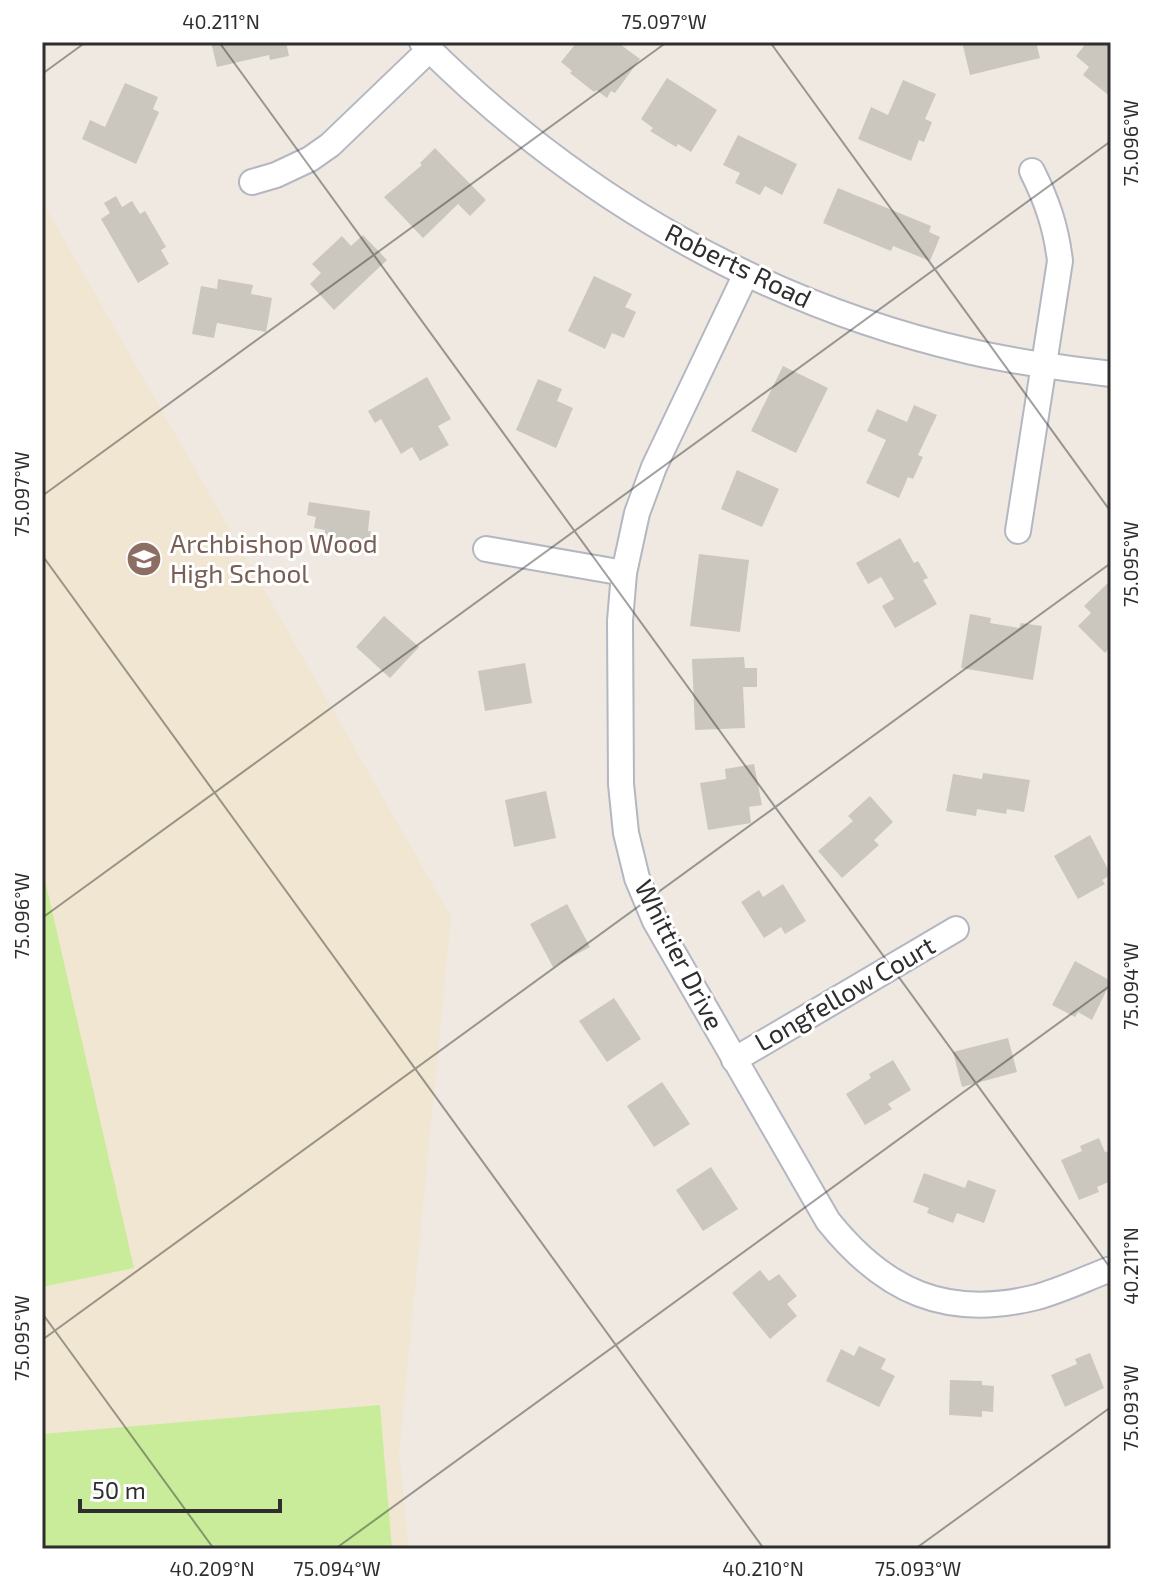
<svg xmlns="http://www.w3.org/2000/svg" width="1153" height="1591" viewBox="0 0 1153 1591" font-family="'Exo 2',sans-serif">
<rect width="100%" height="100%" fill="#efe9e1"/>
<polygon fill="#f0e6d1" points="42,201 451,917 399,1453 409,1549 42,1549"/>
<g fill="#c9ec9a">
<polygon points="42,867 134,1268 42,1287"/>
<polygon points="380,1405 392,1549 42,1549 42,1434"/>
</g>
<g fill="#cbc7bf">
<polygon points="211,42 286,42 289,56 270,60 269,55 217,67"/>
<polygon points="577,42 617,42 640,59 615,93 611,91 607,98 596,90 594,92 570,73 572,71 561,62"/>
<polygon points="962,42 1036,42 1040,58 970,75"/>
<polygon points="1087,42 1111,42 1111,97 1083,75 1089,67 1076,56"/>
<polygon points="667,78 717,110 691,152 678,144 676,147 650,131 653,128 641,119"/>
<polygon points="903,80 936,94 925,119 932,122 924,142 919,140 911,161 858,139 871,107 888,115"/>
<polygon points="125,83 158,97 153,109 159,112 136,164 82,139 90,120 105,127"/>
<polygon points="738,135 797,164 782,195 765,186 760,195 735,183 740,173 723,165"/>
<polygon points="435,148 486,200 470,216 458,204 423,238 384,197 422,165 420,163"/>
<polygon points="838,188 931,226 929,232 940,237 930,261 893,246 891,251 823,223"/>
<polygon points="116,196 122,207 132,201 140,214 145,211 166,247 161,250 169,264 138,283 101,219 110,213 104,203"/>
<polygon points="363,235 387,260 334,310 310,284 321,273 312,264 342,236 351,246"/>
<polygon points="594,276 632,294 625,307 636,312 624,338 612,333 605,349 568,331"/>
<polygon points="218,279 253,285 251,294 272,298 266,332 217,323 214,338 192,334 201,286 217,289"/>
<polygon points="783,366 828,388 796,453 751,431"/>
<polygon points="427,377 451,419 438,426 449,445 420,461 412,447 401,454 381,419 375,423 368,411"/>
<polygon points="538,379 562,389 557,401 573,408 556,448 516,430"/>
<polygon points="914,405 937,415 918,455 923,457 913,479 908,477 899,498 866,483 886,440 867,431 877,409 907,422"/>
<polygon points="737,470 779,489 762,527 721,509"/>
<polygon points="309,502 370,511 368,531 372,532 368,555 322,548 325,530 314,528 316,517 307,515"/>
<polygon points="900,538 914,563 918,561 928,578 923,580 937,604 895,628 882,606 894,599 881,577 868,584 856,563"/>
<polygon points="699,554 749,560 740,632 690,626"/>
<polygon points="1111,580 1111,646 1105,653 1078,626 1091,613 1084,606"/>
<polygon points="970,614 991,618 990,623 1019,628 1021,623 1042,626 1033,680 961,668"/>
<polygon points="384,616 419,647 390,678 356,647"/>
<polygon points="744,657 745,668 757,668 757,687 743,687 745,728 695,730 692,659"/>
<polygon points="525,663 532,703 485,711 478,671"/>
<polygon points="754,764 762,805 749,807 751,823 708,830 700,783 726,779 725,769"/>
<polygon points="983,773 1030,780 1024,812 1007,809 1006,814 977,809 976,816 946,811 953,774 982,779"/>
<polygon points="546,791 556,838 514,847 505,800"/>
<polygon points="870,796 893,822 874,840 879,845 842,878 818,851 853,821 848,816"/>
<polygon points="1090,835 1111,875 1102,880 1105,884 1078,899 1054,856"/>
<polygon points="783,884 806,921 785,934 781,927 764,938 741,902 759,890 763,897"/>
<polygon points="567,904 590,947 553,967 530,924"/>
<polygon points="1075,961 1111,981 1092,1020 1078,1012 1075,1017 1052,1005"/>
<polygon points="614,998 641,1039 607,1062 579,1021"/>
<polygon points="1008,1038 1017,1072 962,1087 953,1052"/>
<polygon points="893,1060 911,1090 888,1104 892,1109 865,1125 846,1094 871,1078 869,1074"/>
<polygon points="662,1082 690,1124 654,1147 627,1106"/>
<polygon points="1099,1138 1105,1152 1111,1151 1111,1181 1097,1187 1099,1192 1079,1200 1061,1160 1082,1151 1080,1146"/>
<polygon points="711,1167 738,1209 703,1231 676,1190"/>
<polygon points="924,1173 965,1188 968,1180 996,1190 984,1223 957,1213 953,1223 927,1213 929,1208 913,1202"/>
<polygon points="760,1270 769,1281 779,1274 797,1296 787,1304 797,1316 770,1339 732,1293"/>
<polygon points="859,1346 886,1359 881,1369 895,1376 879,1407 826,1381 841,1349 854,1356"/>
<polygon points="1090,1353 1104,1388 1065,1407 1051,1375 1077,1364 1075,1359"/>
<polygon points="950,1380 982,1381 982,1385 994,1386 993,1412 982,1411 982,1417 949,1415"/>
</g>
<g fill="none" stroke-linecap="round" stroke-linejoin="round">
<defs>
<g id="minor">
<path d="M 422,42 C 572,193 759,303 968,351 C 1015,362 1063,368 1111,374"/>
<polyline points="252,182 276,175 310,159 330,145 429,50"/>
<path d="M 746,274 L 654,467 L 637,513 L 624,573 L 620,621 L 621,784 L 626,833 L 637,878 L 655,921 L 828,1221 C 884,1291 946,1320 1037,1297 C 1062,1290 1087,1278 1111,1269"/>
<path d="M 1018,531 L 1060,261 C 1056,227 1047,201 1032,171"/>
<polyline points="486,549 624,573"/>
<polyline points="734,1060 956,929"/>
</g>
</defs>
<use href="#minor" stroke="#b4b7c1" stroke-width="28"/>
<use href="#minor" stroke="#fff" stroke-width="24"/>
</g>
<path fill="none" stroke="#2e2e2e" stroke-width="2" stroke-opacity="0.45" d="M 219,42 L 1111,1269M 770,42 L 1111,512M 42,74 L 86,42M 42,496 L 667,42M 42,555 L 764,1549M 42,918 L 1111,141M 42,1313 L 214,1549M 42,1340 L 1111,563M 335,1549 L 1111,985M 915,1549 L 1111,1407"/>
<defs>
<symbol id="school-disc" viewBox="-11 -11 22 22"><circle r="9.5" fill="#8d6e63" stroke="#fff"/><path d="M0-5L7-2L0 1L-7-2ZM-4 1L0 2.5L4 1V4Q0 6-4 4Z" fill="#fff"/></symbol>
</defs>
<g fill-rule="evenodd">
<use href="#school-disc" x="124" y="539" width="40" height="40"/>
</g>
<g text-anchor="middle" stroke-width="6" stroke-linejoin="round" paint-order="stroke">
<g font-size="26" fill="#2e2e2e" stroke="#fff">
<text transform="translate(738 266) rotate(26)" y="9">Roberts Road</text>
<text transform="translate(679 955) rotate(63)" y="9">Whittier Drive</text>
<text transform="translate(845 994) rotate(-30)" y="9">Longfellow Court</text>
</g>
<g font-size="26" fill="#785e54" stroke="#fff" text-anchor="start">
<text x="170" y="553">Archbishop Wood<tspan x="170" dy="30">High School</tspan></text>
</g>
</g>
<rect width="1153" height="1591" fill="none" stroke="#ffffff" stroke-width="88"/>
<path d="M80 1499v12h200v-12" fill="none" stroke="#2e2e2e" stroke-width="4"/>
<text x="92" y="1499" font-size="24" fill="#2e2e2e" stroke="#ffffff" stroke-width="6" paint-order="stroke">50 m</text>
<rect x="44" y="44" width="1065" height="1503" fill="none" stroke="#2e2e2e" stroke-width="3"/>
<g font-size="20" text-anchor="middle" fill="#2e2e2e">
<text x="221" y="29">40.211°N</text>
<text x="664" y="29">75.097°W</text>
<text transform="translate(1131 143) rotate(-90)" y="7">75.096°W</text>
<text transform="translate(22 494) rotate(-90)" y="7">75.097°W</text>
<text transform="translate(1131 564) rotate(-90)" y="7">75.095°W</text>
<text transform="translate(22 916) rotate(-90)" y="7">75.096°W</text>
<text transform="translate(1131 986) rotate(-90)" y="7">75.094°W</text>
<text transform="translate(1131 1266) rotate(-90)" y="7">40.211°N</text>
<text transform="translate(22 1338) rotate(-90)" y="7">75.095°W</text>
<text transform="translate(1131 1408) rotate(-90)" y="7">75.093°W</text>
<text x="212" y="1576">40.209°N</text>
<text x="337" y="1576">75.094°W</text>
<text x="763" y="1576">40.210°N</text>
<text x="918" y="1576">75.093°W</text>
</g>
</svg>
